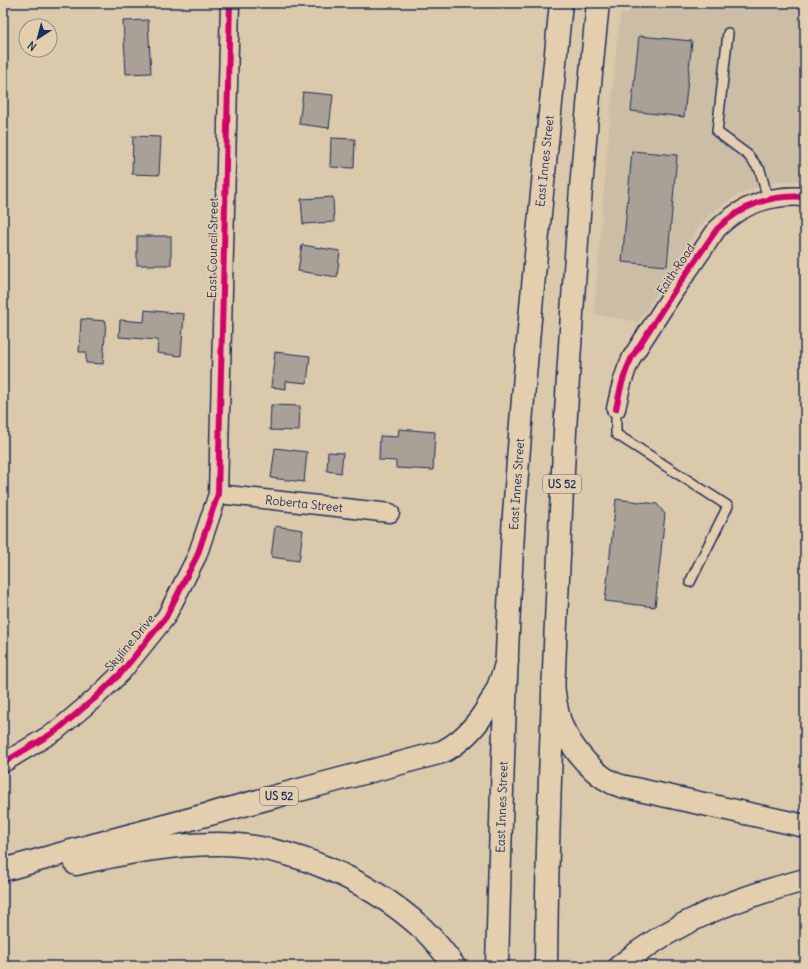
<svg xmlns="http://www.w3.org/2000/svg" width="808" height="969" viewBox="0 0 808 969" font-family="Delius,sans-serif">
<rect width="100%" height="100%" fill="#dbc9ab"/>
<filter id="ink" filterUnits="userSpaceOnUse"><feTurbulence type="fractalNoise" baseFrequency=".025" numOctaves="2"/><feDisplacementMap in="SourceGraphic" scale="8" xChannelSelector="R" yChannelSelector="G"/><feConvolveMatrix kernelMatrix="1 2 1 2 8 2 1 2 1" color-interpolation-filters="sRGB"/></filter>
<g filter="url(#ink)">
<polygon fill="#ccbda5" points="632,3 805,3 805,181 777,182 756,187 734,197 713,212 698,228 638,322 594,314 606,163 617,42 621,13 627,14"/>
<g fill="#a9a096" stroke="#1b2f5e">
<polygon points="148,20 151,73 126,74 123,21"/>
<polygon points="639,36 692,41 684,117 631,111"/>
<polygon points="303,92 333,95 329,128 299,124"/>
<polygon points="133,136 161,137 159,175 132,174"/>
<polygon points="331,138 355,139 354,168 330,167"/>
<polygon points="632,151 677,155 667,266 622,262"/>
<polygon points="333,197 334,222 303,224 301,199"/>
<rect x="137" y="236" width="34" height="29"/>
<polygon points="302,245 340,251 337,277 298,271"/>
<polygon points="145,310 184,314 181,356 157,353 158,340 119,337 120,320 144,322"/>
<polygon points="81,319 106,321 103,364 86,363 86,352 79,352"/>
<polygon points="275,352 310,356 307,383 286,381 286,389 271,387"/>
<polygon points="271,405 300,406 299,431 270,430"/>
<polygon points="399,429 435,432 433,470 396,468 396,461 379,460 380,436 398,437"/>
<polygon points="275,448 307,452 304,482 271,478"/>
<polygon points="328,452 343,453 341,473 327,471"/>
<polygon points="616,499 657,504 665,514 655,607 605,601"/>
<polygon points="275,526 303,530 299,561 271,557"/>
</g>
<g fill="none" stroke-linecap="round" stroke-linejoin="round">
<defs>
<g id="lane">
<polyline points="728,33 717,132 748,155 760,170 768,199"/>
<polyline points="616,409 616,434 728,506 690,582"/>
</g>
<g id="street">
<path d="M 616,409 C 620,390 623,375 632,357 L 675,290 L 717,229 C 741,205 772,194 805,197"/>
<polyline points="218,494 390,513"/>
<polyline points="3,763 56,731 94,699 121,673 166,617 197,556 218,494 230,3"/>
</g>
<g id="primary">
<path d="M 497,966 C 501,816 505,665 514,515 C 526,344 544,173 561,3"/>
<path d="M 546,966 C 547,837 552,708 558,578 C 566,386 578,194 598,3"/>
</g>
<g id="highway">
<path d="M 553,685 C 555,699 556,713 562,727 C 573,750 596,779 621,786 L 805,826"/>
<path d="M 76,864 C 122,854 169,844 217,844 C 290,844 369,880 423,929 C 434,940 445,953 454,966"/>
<path d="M 3,870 L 71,851 L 337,780 L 442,752 C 476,735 499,695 507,660"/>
<path d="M 620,966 C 675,921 736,898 805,880"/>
</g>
</defs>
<use href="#lane" stroke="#1b2f5e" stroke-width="12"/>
<use href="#street" stroke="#1b2f5e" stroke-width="21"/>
<use href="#primary" stroke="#1b2f5e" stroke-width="25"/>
<use href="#highway" stroke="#1b2f5e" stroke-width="25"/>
<use href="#lane" stroke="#e3cfae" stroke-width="9"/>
<use href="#street" stroke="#e3cfae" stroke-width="18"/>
<use href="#primary" stroke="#e3cfae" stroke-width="22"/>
<use href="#highway" stroke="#e3cfae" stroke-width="22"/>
<defs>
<g id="cycleway">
<path d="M 616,409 C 620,390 623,375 632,357 L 675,290 L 717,229 C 741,205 772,194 805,197"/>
<polyline points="3,763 56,731 94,699 121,673 166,617 197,556 218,494 230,3"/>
</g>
</defs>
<use href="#cycleway" stroke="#e3cfae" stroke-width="8"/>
<use href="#cycleway" stroke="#d6006c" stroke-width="6"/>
</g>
</g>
<g text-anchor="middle" stroke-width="3" stroke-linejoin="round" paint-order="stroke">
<g fill="#e3cfae" stroke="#575f76" stroke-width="1">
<rect x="543" y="475" width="38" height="18" rx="3"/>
<rect x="260" y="787" width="38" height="18" rx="3"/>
</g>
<g font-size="11" font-weight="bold" fill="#1b2f5e">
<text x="562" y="488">US 52</text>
<text x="279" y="800">US 52</text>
</g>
<g font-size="12" fill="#1b2f5e" stroke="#e3cfae">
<text transform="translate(545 161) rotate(-84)" y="4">East Innes Street</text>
<text transform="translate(213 248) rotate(-89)" y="4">East Council Street</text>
<text transform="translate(676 269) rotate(-56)" y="4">Faith Road</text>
<text transform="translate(517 484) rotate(-86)" y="4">East Innes Street</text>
<text transform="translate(304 504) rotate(6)" y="4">Roberta Street</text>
<text transform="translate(130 643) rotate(-50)" y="4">Skyline Drive</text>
<text transform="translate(502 807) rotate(-88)" y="4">East Innes Street</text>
</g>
</g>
<rect width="808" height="969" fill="none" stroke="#e3cfae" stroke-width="16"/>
<rect x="8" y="8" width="792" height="953" fill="none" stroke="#1b2f5e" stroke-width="1.5" filter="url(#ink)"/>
<g transform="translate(38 38) rotate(216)"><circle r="19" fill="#e3cfae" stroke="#938f8e"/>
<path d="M0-3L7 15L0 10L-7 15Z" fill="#1b2f5e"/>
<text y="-6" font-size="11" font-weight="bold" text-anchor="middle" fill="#1b2f5e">N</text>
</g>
</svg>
